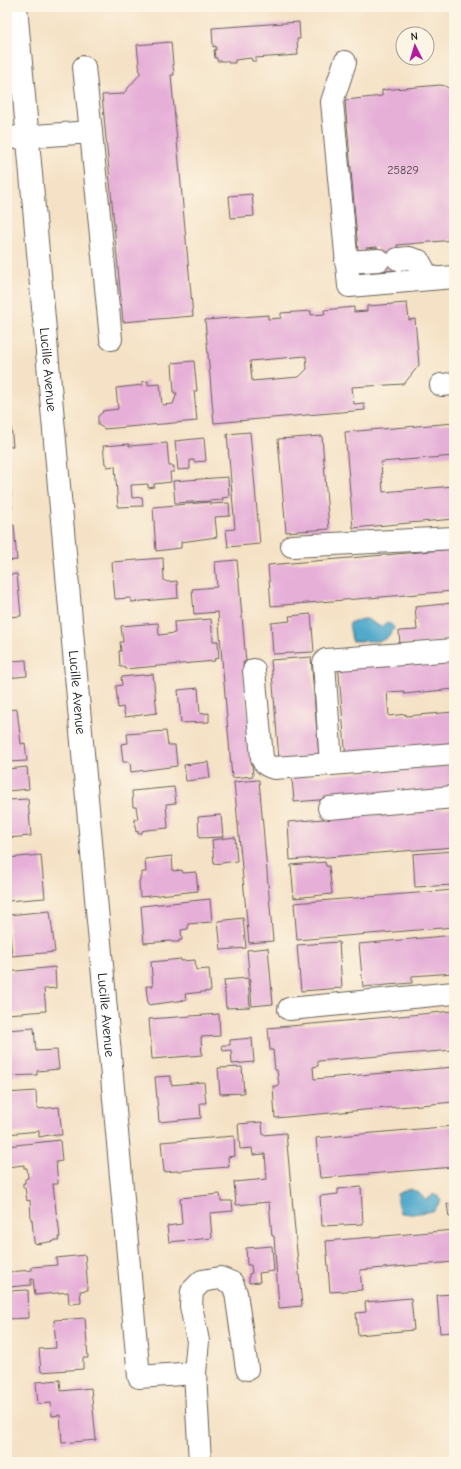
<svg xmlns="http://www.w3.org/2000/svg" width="461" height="1469" viewBox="0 0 461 1469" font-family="'Comic Neue',sans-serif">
<rect width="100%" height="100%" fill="#fcf5e5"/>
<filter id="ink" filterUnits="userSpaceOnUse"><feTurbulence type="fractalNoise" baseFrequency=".025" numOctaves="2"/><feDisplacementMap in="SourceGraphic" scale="8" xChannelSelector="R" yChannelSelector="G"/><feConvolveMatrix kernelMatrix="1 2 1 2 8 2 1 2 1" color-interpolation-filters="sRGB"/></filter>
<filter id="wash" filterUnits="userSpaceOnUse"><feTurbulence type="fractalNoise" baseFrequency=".012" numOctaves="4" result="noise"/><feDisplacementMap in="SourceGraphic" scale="16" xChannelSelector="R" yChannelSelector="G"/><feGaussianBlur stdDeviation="0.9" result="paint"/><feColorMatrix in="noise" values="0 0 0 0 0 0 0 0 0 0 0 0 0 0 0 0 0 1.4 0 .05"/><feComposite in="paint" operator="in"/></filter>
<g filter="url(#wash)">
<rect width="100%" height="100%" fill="#f5e2c6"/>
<g fill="#4da7ca" stroke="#346273">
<path d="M 362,619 L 367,619 L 381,627 L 385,623 C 389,623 393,624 394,629 L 386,639 L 379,641 L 352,641 L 349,624 L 351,622 Z"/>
<polygon points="411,1189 419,1193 425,1199 431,1197 433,1194 439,1197 441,1200 434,1211 412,1214 400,1213 397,1202 397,1194 406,1190"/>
</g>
<g id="blocks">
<g fill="#e6afd8" fill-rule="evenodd">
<polygon points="299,22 300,39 297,39 298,55 255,58 256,61 252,61 251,58 235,60 235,63 228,63 228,61 217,61 217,58 215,58 214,50 216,50 216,46 213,47 212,28"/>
<polygon points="171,42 174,75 171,75 193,316 123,322 102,95 123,94 140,74 137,45"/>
<polygon points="440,85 445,86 454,92 454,240 397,245 399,270 379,271 377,247 366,248 366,251 358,251 345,100 382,96 382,90"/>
<polygon points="252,194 254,216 231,218 229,196"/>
<path d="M 407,303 L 409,320 L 415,319 L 419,365 L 404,384 L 352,387 L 354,404 L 364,403 L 365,410 L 214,423 L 205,320 L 268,315 L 268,319 L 281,318 L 281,313 L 311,311 L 311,315 L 325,314 L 324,310 L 354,307 L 354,312 L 367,311 L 367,306 ZM 306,356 L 307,369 L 299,377 L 252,381 L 250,361 Z"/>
<polygon points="194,361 197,391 194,391 197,421 104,429 104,428 98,425 98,416 103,412 102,411 118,409 116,388 143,385 142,382 148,381 148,385 160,384 162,405 173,404 177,393 174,393 172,363"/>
<polygon points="7,416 10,416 13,446 7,447"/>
<polygon points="454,423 454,456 381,462 383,492 454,486 454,519 353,528 345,432"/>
<polygon points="250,432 260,544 228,547 226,530 235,529 227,434"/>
<polygon points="322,436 329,529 286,532 278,439"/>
<polygon points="204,438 206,461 194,462 194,460 190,460 190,469 178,470 175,441"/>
<polygon points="167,443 169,466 174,466 174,472 170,472 171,482 154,484 154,487 148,488 148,484 131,485 132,498 142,497 143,506 118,507 115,466 107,467 107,464 105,464 103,446 129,444 129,446"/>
<polygon points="7,469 9,469 12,509 7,509"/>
<polygon points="228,477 229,497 222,498 223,500 175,503 173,481"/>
<polygon points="210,502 210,504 229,503 230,516 215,517 217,537 181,542 181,548 156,551 153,507"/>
<polygon points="7,525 14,525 17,560 7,561"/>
<polygon points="454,549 454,591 271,606 268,565"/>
<polygon points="163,558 164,580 167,582 177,581 178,598 131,602 131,598 115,599 112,562"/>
<polygon points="237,560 246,662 243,662 253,776 232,778 218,612 194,614 192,589 217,587 215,562"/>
<polygon points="17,574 21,616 7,617 7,575"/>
<polygon points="453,603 454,641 400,645 399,631 417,630 415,607"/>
<polygon points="311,614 314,652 273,654 271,623 290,621 289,616"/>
<polygon points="211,619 213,641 218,641 219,658 214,659 215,661 125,669 125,667 120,667 119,651 121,651 120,642 123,642 121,626 158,623 159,635 175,633 174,622"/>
<polygon points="7,635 9,635 11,661 26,660 27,676 7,678"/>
<polygon points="454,653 454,689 404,694 404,691 387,692 389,716 406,714 406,716 454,712 454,750 346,760 338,662"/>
<polygon points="311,657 319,757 279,760 271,660"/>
<polygon points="153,674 157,713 125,717 123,707 118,708 116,686 122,685 121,677"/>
<polygon points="198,688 200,714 209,713 209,722 181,723 178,690"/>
<polygon points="17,709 21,744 25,743 27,761 7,762 7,710"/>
<polygon points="166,731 168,745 175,745 177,766 131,772 130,762 123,762 121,744 128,743 127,734"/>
<polygon points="208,762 210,778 186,781 184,765"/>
<polygon points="454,765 454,789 294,802 292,778"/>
<polygon points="27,767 29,789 7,791 7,769"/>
<polygon points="259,780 273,941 249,943 234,782"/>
<polygon points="174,787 176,803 166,804 168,828 146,830 142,831 142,833 138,834 138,831 136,832 134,819 138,819 136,807 133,807 132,791"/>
<polygon points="28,799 31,836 7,838 7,800"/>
<polygon points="454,808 454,847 290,860 288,822"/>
<polygon points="221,815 223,837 199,838 198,817"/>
<polygon points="235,837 237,861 214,864 212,840"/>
<polygon points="454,851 454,885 415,887 413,854"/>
<polygon points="41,855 45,898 8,901 9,913 7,914 7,858"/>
<polygon points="172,856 173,871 182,870 183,873 196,872 198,891 140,897 139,881 140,880 140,876 142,876 142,872 146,872 145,859"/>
<polygon points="325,862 326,866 329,866 332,894 294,898 291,865"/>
<polygon points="454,890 454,927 297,940 294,903"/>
<polygon points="210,899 212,922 188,924 188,929 181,930 182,940 179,940 179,942 172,942 171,941 144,943 141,906"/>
<polygon points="50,911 55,952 12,956 8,915"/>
<polygon points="243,918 246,948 221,950 218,921"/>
<polygon points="454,935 454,973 412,976 412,983 363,987 359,944"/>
<polygon points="339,942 342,988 301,991 297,945"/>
<polygon points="268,948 273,1004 252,1006 247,950"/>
<polygon points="181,959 181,961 195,960 196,970 209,969 211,991 185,994 186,1000 148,1005 146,986 153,986 151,962"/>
<polygon points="55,967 56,988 44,989 46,1011 7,1014 7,972"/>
<polygon points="248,978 250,1007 226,1008 224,980"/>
<polygon points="454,1011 454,1050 318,1061 318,1066 313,1067 314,1079 454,1067 454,1102 275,1118 273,1086 279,1086 277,1070 275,1070 273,1050 270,1050 268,1028"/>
<polygon points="219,1014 220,1036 201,1037 202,1055 152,1059 149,1019"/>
<polygon points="34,1028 36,1051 57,1050 59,1069 37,1071 37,1075 7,1076 7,1030"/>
<polygon points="252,1038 254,1062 232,1064 231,1050 223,1051 222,1045 230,1045 230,1040"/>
<polygon points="242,1067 244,1093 220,1094 218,1068"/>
<polygon points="171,1076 171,1085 204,1082 206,1103 200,1103 201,1118 159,1122 155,1077"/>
<polygon points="36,1091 37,1109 59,1107 62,1135 55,1135 55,1134 39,1137 39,1131 7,1134 7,1093"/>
<polygon points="262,1122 263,1135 286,1133 302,1306 279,1308 274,1236 272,1236 269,1202 236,1205 234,1182 267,1179 265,1154 253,1155 252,1148 240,1149 238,1124"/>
<polygon points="454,1126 454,1167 320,1178 316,1138"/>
<polygon points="234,1136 235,1156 228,1157 229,1167 164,1172 161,1142"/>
<polygon points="60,1140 62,1161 56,1162 58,1184 53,1184 57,1220 58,1220 60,1237 58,1237 59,1240 55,1240 55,1241 36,1244 34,1242 32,1220 31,1220 30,1200 27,1201 25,1188 23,1188 23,1183 25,1183 25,1179 28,1178 27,1168 24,1168 24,1165 7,1167 7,1146"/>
<polygon points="361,1187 363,1224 322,1226 320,1196 338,1194 338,1189"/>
<polygon points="220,1194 221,1201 232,1201 233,1211 210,1213 212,1238 169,1242 167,1226 182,1224 180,1198"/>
<polygon points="454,1203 454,1216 449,1217 447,1204"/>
<polygon points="454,1230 454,1262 360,1270 362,1290 330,1292 326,1241"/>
<polygon points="272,1246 274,1271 259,1273 260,1282 249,1283 249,1274 252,1273 251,1265 247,1265 246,1248"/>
<polygon points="85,1255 88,1290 80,1291 81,1303 69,1304 68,1292 35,1295 33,1279 31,1279 31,1285 9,1287 8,1272 32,1270 32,1267 57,1265 56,1258"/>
<polygon points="453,1288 454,1288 454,1332 440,1333 437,1295 453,1294"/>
<polygon points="28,1290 29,1318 7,1319 7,1291"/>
<polygon points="411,1298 414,1330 358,1335 356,1313 366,1312 365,1302"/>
<polygon points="85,1318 88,1358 83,1358 83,1369 41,1372 39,1349 56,1348 54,1320"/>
<polygon points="60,1380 61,1391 91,1388 96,1440 62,1443 60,1415 52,1416 51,1403 38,1404 36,1382"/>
</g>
</g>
</g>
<g filter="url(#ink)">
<use href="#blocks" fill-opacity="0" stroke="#686158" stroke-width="1"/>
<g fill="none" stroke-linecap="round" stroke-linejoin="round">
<defs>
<g id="minor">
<path id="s1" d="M 16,7 L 139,1377 L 195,1373"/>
<polyline points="345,62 332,102 349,286 454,277"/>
<polyline points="84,67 91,132"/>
<polyline points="7,138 91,132 111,339"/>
<polyline points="398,259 409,258 419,261 426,274 435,278"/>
<polyline points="346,262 379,260"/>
<polyline points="441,385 454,384"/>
<polyline points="292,546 454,538"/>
<polyline points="454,650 326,660 324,663 331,764 454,754"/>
<path d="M 254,670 L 262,758 C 264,764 267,766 274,768 L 331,764"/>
<polyline points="329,808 454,797"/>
<polyline points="289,1009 454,993"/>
<polyline points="200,1462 195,1373 198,1341 191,1306 192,1291 202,1281 220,1278 232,1283 236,1293 247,1369"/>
</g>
</defs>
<use href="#minor" stroke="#686158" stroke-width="24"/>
<use href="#minor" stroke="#fff" stroke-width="22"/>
</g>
</g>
<g text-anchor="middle" stroke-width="3" stroke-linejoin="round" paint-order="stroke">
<g font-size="12" fill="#4e414b">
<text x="403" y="174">25829</text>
</g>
<g font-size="14" fill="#1c1c1c" stroke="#fcf5e5">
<text dy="5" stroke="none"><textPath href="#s1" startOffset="364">Lucille Avenue</textPath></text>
<text dy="5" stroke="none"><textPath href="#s1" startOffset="688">Lucille Avenue</textPath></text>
<text dy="5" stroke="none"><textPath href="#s1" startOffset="1012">Lucille Avenue</textPath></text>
</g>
</g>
<rect width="461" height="1469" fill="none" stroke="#fcf5e5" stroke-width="24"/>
<g transform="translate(415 46) rotate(355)"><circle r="19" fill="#fcf5e5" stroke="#a29e95"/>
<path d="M0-3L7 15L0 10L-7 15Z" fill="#b5179e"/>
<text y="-6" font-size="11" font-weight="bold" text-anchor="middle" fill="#1c1c1c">N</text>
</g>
</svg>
